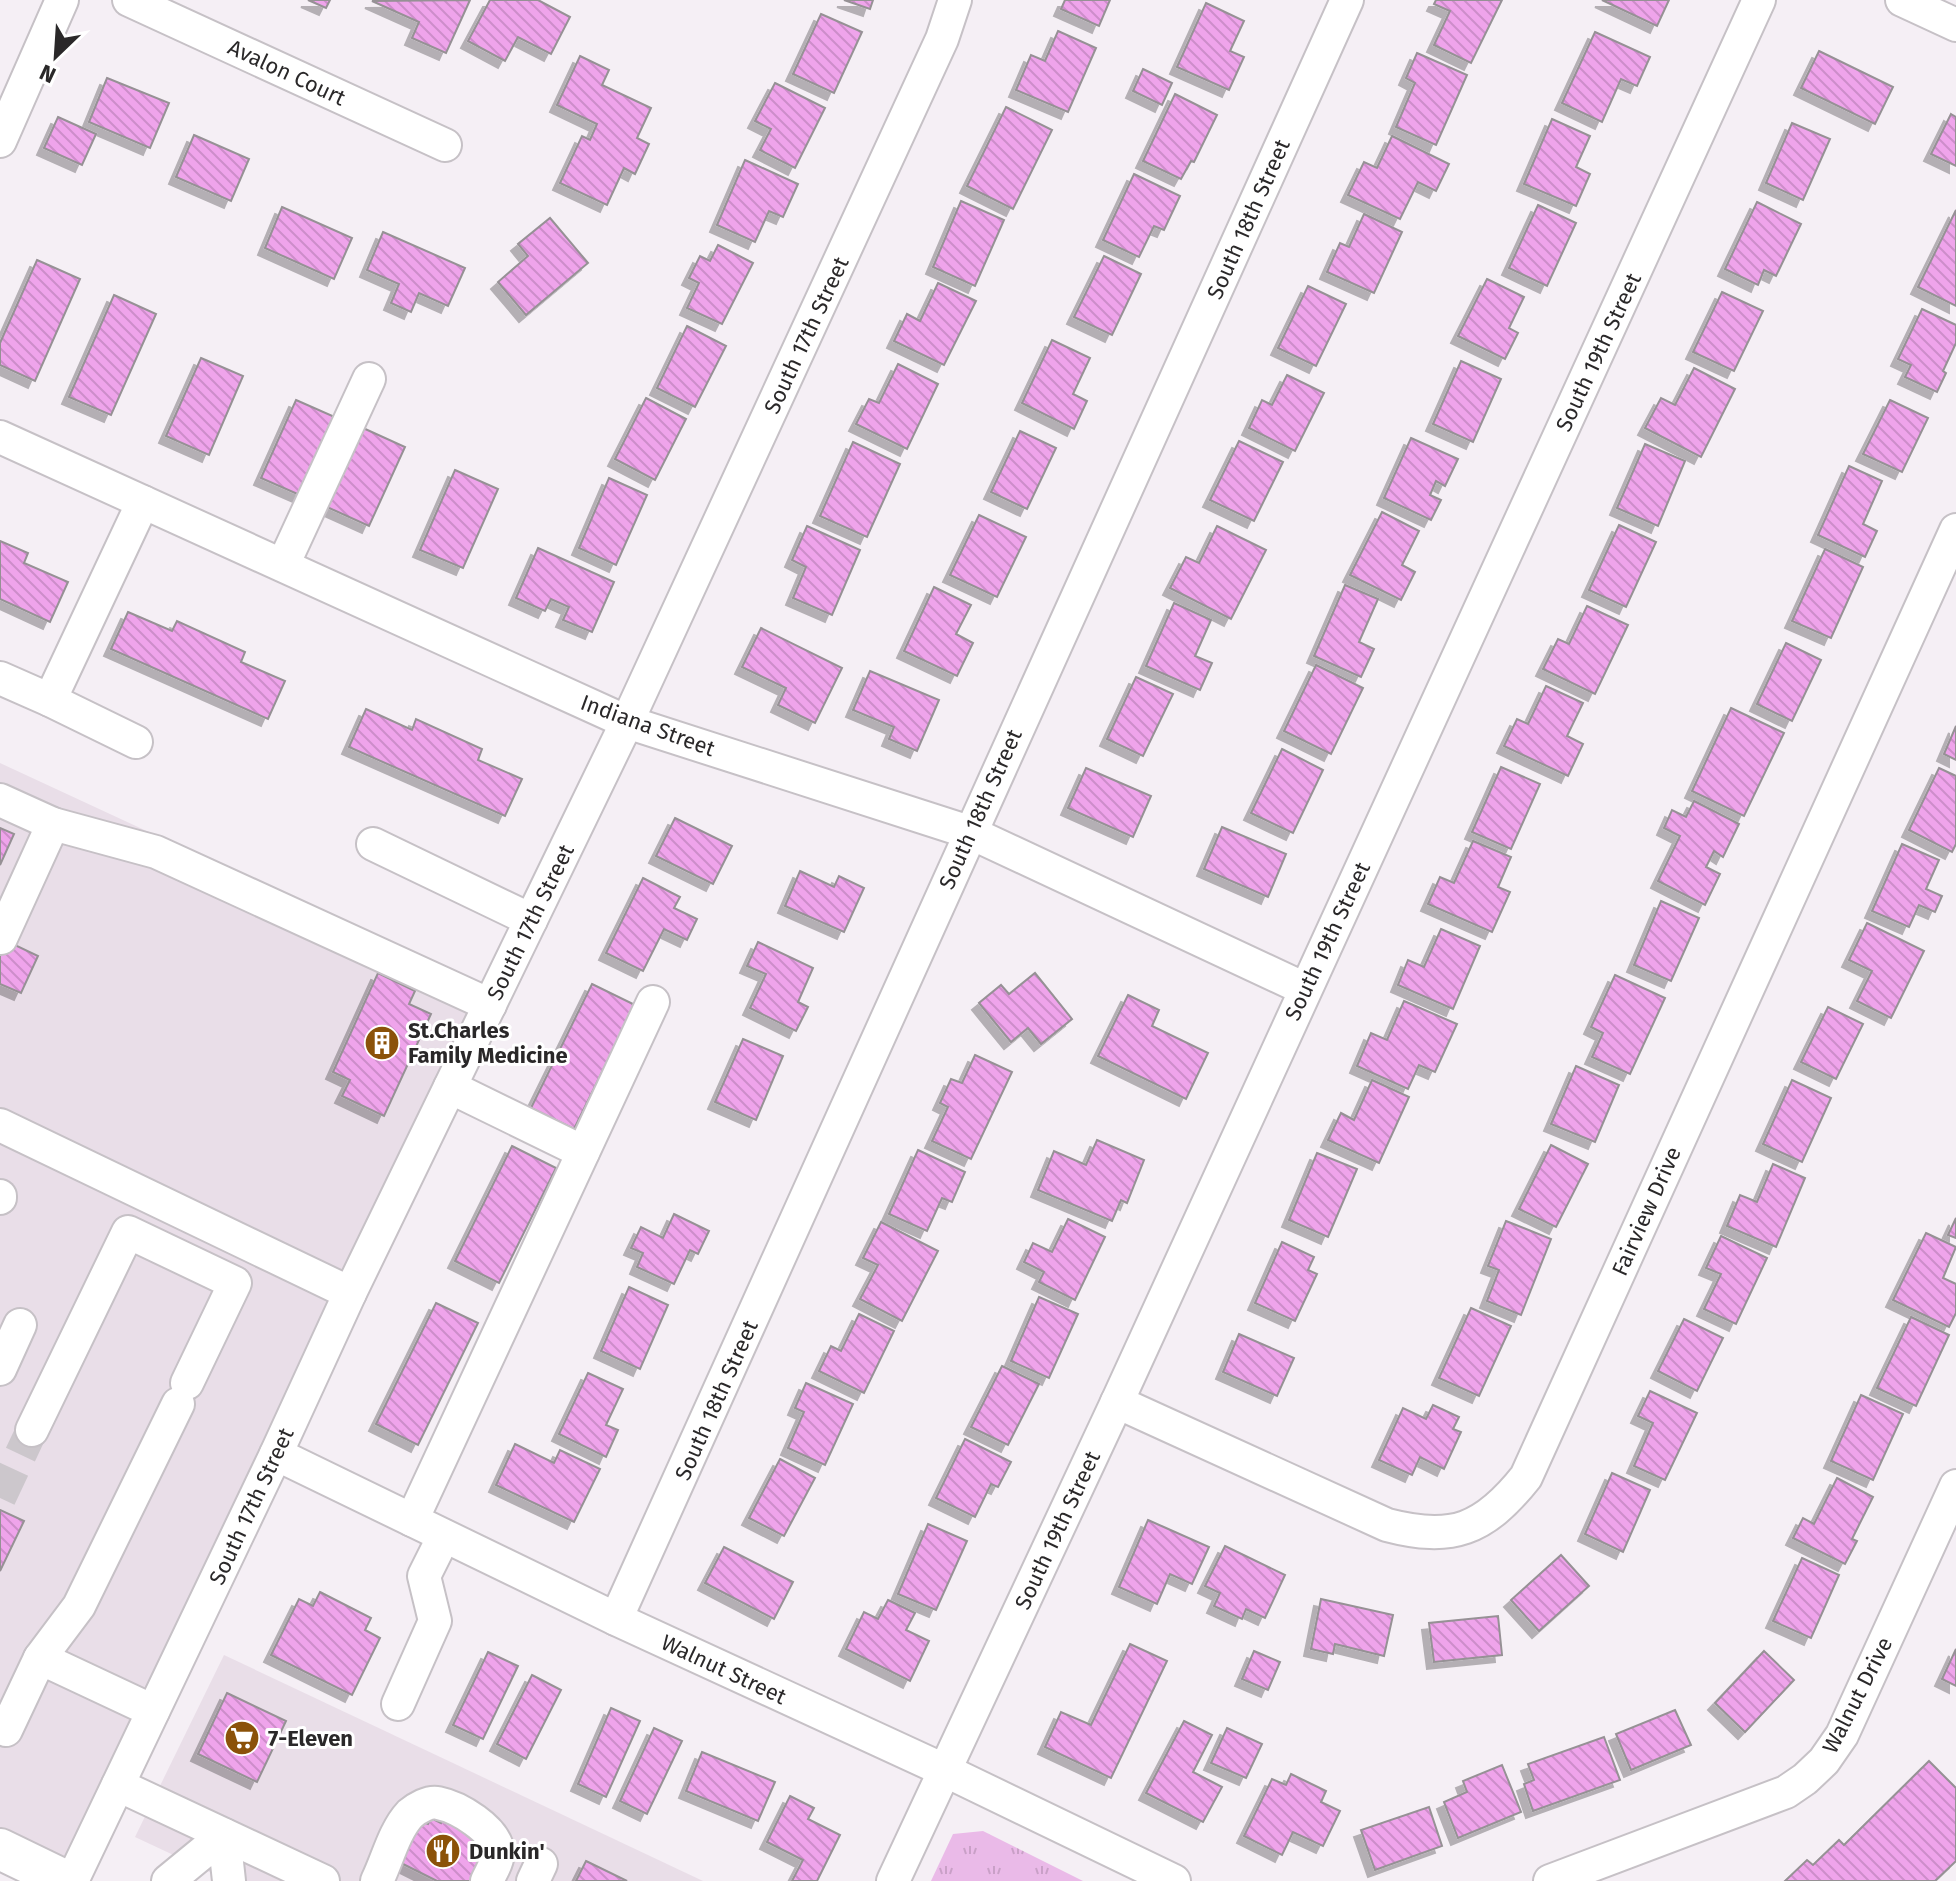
<svg xmlns="http://www.w3.org/2000/svg" width="1956" height="1881" viewBox="0 0 1956 1881" font-family="'Fira Sans',sans-serif">
<defs>
<pattern id="grass-tufts" width="24" height="20" patternUnits="userSpaceOnUse" patternTransform="scale(2)"><rect width="24" height="20" fill="#eabae8"/><path d="M3 7l-1-3M5 7V3M7 7l1-3M15 17l-1-3M17 17v-4M19 17l1-3" fill="none" stroke="#c9a0c7"/></pattern>
<pattern id="building-back-hatch" width="6" height="6" patternUnits="userSpaceOnUse" patternTransform="scale(2)"><rect width="6" height="6" fill="#efa4eb"/><path d="M-1 5l2 2M0 0l6 6M5-1l2 2" fill="none" stroke="#cd8dca"/></pattern>
<filter id="shadow"><feDropShadow dx="-7" dy="7" stdDeviation="0" flood-color="#0004"/></filter>
</defs>
<rect width="100%" height="100%" fill="#f5eff5"/>
<g fill="#e9dee8">
<polygon points="0,763 485,988 67,1867 0,1835"/>
<polygon points="224,1655 703,1881 229,1881 135,1837"/>
</g>
<polygon fill="url(#grass-tufts)" points="983,1831 1083,1881 931,1881 953,1834"/>
<g fill="url(#building-back-hatch)" stroke="#969195" stroke-width="2" filter="url(#shadow)">
<polygon points="308,0 330,0 326,8"/>
<polygon points="470,0 446,53 412,38 419,22 372,1"/>
<polygon points="490,0 538,0 570,17 551,54 518,37 505,61 468,41"/>
<polygon points="844,0 873,0 870,9"/>
<polygon points="1065,0 1110,0 1099,26 1061,9"/>
<polygon points="1436,0 1502,0 1471,63 1434,45 1450,11 1434,4"/>
<polygon points="1602,0 1669,0 1657,26"/>
<polygon points="1206,3 1244,21 1230,51 1244,57 1229,90 1177,67"/>
<polygon points="821,14 862,32 834,93 793,74"/>
<polygon points="1058,31 1096,48 1068,112 1016,90 1031,55 1045,61"/>
<polygon points="1595,32 1650,57 1637,86 1621,79 1602,122 1562,103"/>
<polygon points="1819,51 1893,87 1875,124 1801,88"/>
<polygon points="1417,53 1467,75 1436,145 1396,127 1415,83 1406,78"/>
<polygon points="580,56 609,70 602,85 651,108 637,138 649,144 635,174 624,168 607,205 560,183 582,136 590,140 597,124 557,105"/>
<polygon points="1143,69 1172,83 1162,105 1133,91"/>
<polygon points="107,78 169,103 150,148 89,122"/>
<polygon points="775,83 825,108 795,168 760,150 771,129 755,121"/>
<polygon points="1175,94 1217,115 1194,162 1191,161 1181,179 1143,161"/>
<polygon points="1006,107 1052,130 1013,209 967,186"/>
<polygon points="1951,114 1956,117 1956,166 1931,154"/>
<polygon points="58,117 96,134 82,165 44,148"/>
<polygon points="1552,119 1590,136 1576,167 1590,174 1576,206 1524,184"/>
<polygon points="1792,123 1830,139 1803,200 1766,183"/>
<polygon points="194,135 249,159 231,201 176,177"/>
<polygon points="1392,136 1449,164 1436,191 1418,182 1400,219 1348,195 1364,162 1377,168"/>
<polygon points="745,160 798,184 783,217 769,211 755,242 717,225"/>
<polygon points="1134,174 1180,196 1164,230 1154,226 1139,257 1103,240"/>
<polygon points="961,201 1004,220 975,286 933,267"/>
<polygon points="1757,202 1801,224 1776,276 1764,270 1758,285 1725,269"/>
<polygon points="1538,205 1576,223 1547,286 1509,268"/>
<polygon points="282,207 352,238 334,279 265,248"/>
<polygon points="1956,210 1956,306 1918,287"/>
<polygon points="1364,214 1402,232 1374,293 1327,272 1340,243 1349,247"/>
<polygon points="550,218 588,263 526,315 498,282 528,256 518,244"/>
<polygon points="383,232 465,268 448,306 419,293 411,312 391,303 399,284 367,270"/>
<polygon points="718,245 753,263 722,324 687,308 699,283 689,278 700,256 710,261"/>
<polygon points="1104,256 1141,274 1112,335 1074,317"/>
<polygon points="37,260 80,279 35,381 0,365 0,343"/>
<polygon points="1487,279 1524,297 1509,328 1518,333 1505,359 1458,336"/>
<polygon points="938,283 976,301 944,365 894,341 907,314 920,321"/>
<polygon points="1308,286 1346,304 1316,366 1278,348"/>
<polygon points="1722,292 1763,311 1734,371 1693,352"/>
<polygon points="114,295 156,314 111,415 69,397"/>
<polygon points="1922,309 1956,325 1956,343 1943,371 1946,373 1937,392 1905,377 1911,365 1898,359"/>
<polygon points="687,326 726,346 695,407 657,388"/>
<polygon points="1052,340 1090,358 1073,394 1087,401 1074,429 1022,403"/>
<polygon points="201,358 243,376 209,455 166,436"/>
<polygon points="1461,361 1501,379 1473,442 1433,424"/>
<polygon points="898,364 938,384 907,449 856,424 869,399 879,403"/>
<polygon points="1694,368 1735,389 1701,457 1645,428 1661,398 1675,405"/>
<polygon points="1287,375 1324,393 1295,451 1249,428 1262,400 1272,405"/>
<polygon points="646,398 686,419 655,480 615,459"/>
<polygon points="296,400 337,418 302,496 261,478"/>
<polygon points="1890,400 1928,418 1902,472 1863,454"/>
<polygon points="363,428 405,447 369,526 327,507"/>
<polygon points="1020,431 1056,448 1027,509 991,492"/>
<polygon points="1411,438 1458,459 1445,486 1436,481 1430,495 1441,500 1431,520 1384,498"/>
<polygon points="1239,441 1283,462 1254,521 1210,500"/>
<polygon points="853,442 900,464 867,537 820,516"/>
<polygon points="1645,444 1685,461 1658,526 1617,508"/>
<polygon points="1849,466 1882,481 1863,524 1877,531 1865,557 1818,535"/>
<polygon points="455,470 498,489 463,568 420,550"/>
<polygon points="609,478 647,495 616,565 579,548"/>
<polygon points="1382,512 1419,531 1402,565 1415,572 1401,600 1350,575"/>
<polygon points="979,515 1026,537 997,597 950,575"/>
<polygon points="1619,525 1656,542 1626,607 1589,590"/>
<polygon points="807,526 860,550 832,615 793,598 806,567 792,560"/>
<polygon points="1217,526 1266,550 1231,619 1170,588 1186,557 1199,563"/>
<polygon points="0,541 28,553 24,563 68,582 50,622 0,599"/>
<polygon points="538,548 614,582 592,632 563,620 569,607 551,599 545,611 516,598"/>
<polygon points="1825,549 1863,567 1831,638 1792,621"/>
<polygon points="1345,585 1378,599 1359,642 1374,649 1361,677 1314,656"/>
<polygon points="934,587 971,605 956,634 973,643 957,676 904,651"/>
<polygon points="1174,603 1211,620 1195,656 1212,663 1200,690 1146,666"/>
<polygon points="1587,606 1628,625 1595,694 1543,669 1558,639 1569,644"/>
<polygon points="128,612 172,631 177,621 245,652 241,662 285,681 268,719 111,649"/>
<polygon points="761,628 842,668 815,723 778,705 786,688 742,667"/>
<polygon points="1786,643 1821,660 1792,721 1757,704"/>
<polygon points="1316,665 1363,688 1331,754 1284,731"/>
<polygon points="870,671 939,700 917,751 889,739 894,727 853,710"/>
<polygon points="1136,677 1173,694 1143,756 1107,739"/>
<polygon points="1546,686 1583,703 1567,736 1583,744 1568,776 1504,746 1517,719 1528,724"/>
<polygon points="1731,708 1784,733 1744,816 1692,791"/>
<polygon points="366,709 412,730 416,719 482,749 478,760 522,779 505,816 349,747"/>
<polygon points="1956,726 1956,760 1944,754"/>
<polygon points="1282,749 1323,770 1293,833 1251,813"/>
<polygon points="1501,767 1540,784 1511,849 1472,832"/>
<polygon points="1086,768 1151,796 1133,837 1068,808"/>
<polygon points="1939,768 1956,776 1956,844 1952,852 1909,830"/>
<polygon points="1694,801 1739,824 1723,857 1714,851 1706,867 1720,874 1705,905 1658,881 1680,836 1664,828 1672,810 1686,817"/>
<polygon points="675,818 732,846 713,884 656,856"/>
<polygon points="1222,827 1286,854 1268,897 1204,869"/>
<polygon points="0,828 14,834 0,865"/>
<polygon points="1473,841 1511,857 1498,887 1510,892 1492,932 1428,904 1440,877 1454,883"/>
<polygon points="1902,844 1939,860 1926,889 1942,896 1935,912 1919,905 1909,927 1872,911"/>
<polygon points="800,871 834,887 839,876 864,888 844,932 785,906"/>
<polygon points="643,878 680,897 674,908 697,919 687,940 664,929 643,971 606,953"/>
<polygon points="1661,901 1699,918 1671,981 1634,965"/>
<polygon points="1867,923 1924,951 1891,1018 1857,1001 1872,971 1849,960"/>
<polygon points="1441,929 1480,946 1453,1009 1398,985 1408,960 1424,967"/>
<polygon points="0,938 38,956 21,993 0,984"/>
<polygon points="758,942 813,968 798,1002 808,1007 796,1031 750,1008 766,974 747,966"/>
<polygon points="378,973 415,991 409,1004 431,1014 384,1116 342,1096 350,1080 333,1072"/>
<polygon points="1035,973 1072,1019 1041,1044 1028,1028 1011,1042 979,1003 1001,985 1009,994"/>
<polygon points="1615,975 1665,998 1630,1074 1592,1057 1603,1033 1591,1027"/>
<polygon points="592,984 635,1005 574,1129 531,1108"/>
<polygon points="1128,995 1159,1010 1152,1026 1208,1053 1186,1099 1098,1056"/>
<polygon points="1404,1001 1457,1024 1435,1072 1419,1065 1408,1089 1357,1066 1371,1033 1387,1040"/>
<polygon points="1828,1007 1863,1024 1836,1079 1801,1062"/>
<polygon points="743,1039 783,1056 756,1120 715,1102"/>
<polygon points="975,1055 1012,1072 971,1159 932,1141 948,1107 940,1103 951,1079 962,1083"/>
<polygon points="1576,1066 1619,1085 1595,1142 1551,1124"/>
<polygon points="1372,1080 1409,1097 1379,1163 1328,1140 1341,1113 1354,1120"/>
<polygon points="1792,1080 1831,1098 1802,1162 1763,1144"/>
<polygon points="1097,1140 1144,1160 1127,1203 1121,1200 1112,1221 1038,1190 1054,1151 1086,1165"/>
<polygon points="1551,1145 1588,1164 1556,1227 1519,1209"/>
<polygon points="512,1146 556,1168 499,1283 455,1261"/>
<polygon points="918,1150 965,1172 952,1202 942,1198 927,1231 889,1214"/>
<polygon points="1317,1153 1357,1169 1328,1237 1289,1220"/>
<polygon points="1773,1164 1805,1178 1776,1247 1727,1226 1740,1195 1757,1202"/>
<polygon points="674,1214 709,1231 698,1254 690,1250 674,1284 637,1267 643,1253 631,1248 641,1227 663,1238"/>
<polygon points="1956,1218 1956,1238 1948,1235"/>
<polygon points="1068,1219 1105,1237 1075,1300 1039,1282 1044,1272 1024,1262 1033,1243 1052,1252"/>
<polygon points="1506,1221 1551,1239 1521,1315 1487,1301 1499,1270 1488,1266"/>
<polygon points="881,1222 938,1251 902,1321 860,1299 878,1265 863,1258"/>
<polygon points="1926,1233 1956,1247 1943,1278 1956,1284 1956,1313 1949,1327 1893,1300"/>
<polygon points="1721,1236 1767,1258 1736,1324 1704,1309 1721,1274 1706,1268"/>
<polygon points="1282,1242 1314,1257 1308,1270 1317,1274 1295,1321 1255,1303"/>
<polygon points="629,1287 668,1305 640,1369 601,1351"/>
<polygon points="1039,1297 1078,1314 1049,1378 1011,1361"/>
<polygon points="436,1303 478,1323 418,1445 376,1424"/>
<polygon points="1471,1308 1511,1326 1479,1396 1439,1378"/>
<polygon points="859,1314 894,1331 864,1393 819,1371 831,1346 841,1351"/>
<polygon points="1911,1317 1949,1335 1916,1406 1877,1388"/>
<polygon points="1684,1319 1723,1338 1697,1391 1658,1371"/>
<polygon points="1239,1334 1294,1358 1277,1396 1223,1372"/>
<polygon points="1002,1366 1039,1384 1008,1445 971,1427"/>
<polygon points="588,1373 623,1389 606,1425 618,1430 606,1457 559,1434"/>
<polygon points="806,1383 853,1404 825,1465 788,1448 804,1412 795,1408"/>
<polygon points="1650,1391 1697,1413 1665,1480 1634,1466 1653,1423 1638,1416"/>
<polygon points="1861,1395 1903,1414 1873,1480 1831,1461"/>
<polygon points="1433,1405 1459,1417 1453,1429 1461,1432 1444,1469 1420,1457 1412,1475 1379,1460 1403,1408 1426,1419"/>
<polygon points="965,1439 1011,1462 998,1487 991,1484 975,1517 936,1498"/>
<polygon points="515,1444 554,1463 560,1450 600,1469 574,1522 496,1485"/>
<polygon points="780,1459 815,1478 784,1536 749,1518"/>
<polygon points="1612,1473 1650,1490 1623,1552 1585,1534"/>
<polygon points="1837,1478 1873,1497 1852,1539 1857,1541 1845,1564 1793,1538 1803,1518 1814,1524"/>
<polygon points="0,1510 24,1521 0,1571"/>
<polygon points="1148,1520 1209,1547 1192,1584 1170,1574 1157,1604 1119,1587"/>
<polygon points="928,1524 967,1541 936,1610 898,1594"/>
<polygon points="1225,1546 1285,1575 1265,1618 1246,1609 1242,1619 1214,1606 1220,1593 1205,1586"/>
<polygon points="724,1547 793,1582 774,1619 705,1583"/>
<polygon points="1561,1555 1589,1586 1539,1631 1511,1600"/>
<polygon points="1802,1558 1839,1575 1811,1638 1773,1621"/>
<polygon points="320,1592 371,1618 365,1630 380,1638 352,1695 271,1655 299,1599 313,1606"/>
<polygon points="1321,1599 1393,1615 1384,1656 1335,1644 1333,1654 1311,1649"/>
<polygon points="888,1600 915,1613 906,1630 929,1641 910,1681 846,1649 864,1612 878,1619"/>
<polygon points="1498,1616 1502,1655 1434,1662 1429,1623"/>
<polygon points="1130,1644 1167,1661 1111,1778 1045,1747 1061,1712 1091,1725"/>
<polygon points="1956,1649 1956,1686 1942,1679"/>
<polygon points="1254,1651 1280,1662 1268,1690 1242,1679"/>
<polygon points="1764,1651 1794,1680 1745,1732 1715,1703"/>
<polygon points="488,1652 518,1666 483,1739 453,1725"/>
<polygon points="532,1675 561,1690 526,1759 497,1744"/>
<polygon points="227,1693 286,1721 257,1782 198,1754"/>
<polygon points="611,1708 640,1721 606,1797 578,1784"/>
<polygon points="1675,1710 1691,1745 1631,1770 1616,1734"/>
<polygon points="1184,1721 1212,1735 1193,1772 1222,1787 1203,1822 1146,1793"/>
<polygon points="654,1728 682,1741 647,1814 620,1801"/>
<polygon points="1227,1728 1262,1744 1246,1778 1211,1763"/>
<polygon points="1604,1737 1620,1780 1533,1811 1524,1784 1534,1780 1528,1764"/>
<polygon points="702,1752 775,1782 758,1821 686,1791"/>
<polygon points="1929,1761 1956,1788 1956,1861 1935,1881 1785,1881 1807,1860 1813,1865 1839,1840 1844,1845"/>
<polygon points="1502,1765 1521,1812 1458,1838 1444,1802 1467,1792 1463,1781"/>
<polygon points="1291,1774 1326,1791 1321,1802 1340,1811 1323,1846 1293,1832 1282,1855 1244,1836 1272,1779 1286,1785"/>
<polygon points="790,1796 814,1808 808,1819 840,1835 817,1881 792,1881 803,1860 767,1842"/>
<polygon points="1429,1807 1442,1846 1375,1870 1361,1830"/>
<polygon points="444,1815 478,1831 471,1847 490,1856 478,1881 437,1881 401,1863 421,1821 428,1824 431,1818 441,1823"/>
<polygon points="586,1861 627,1881 576,1881"/>
</g>
<g fill="none" stroke-linecap="round" stroke-linejoin="round">
<polyline stroke="#ccc7cc" stroke-width="32" stroke-dasharray="32 16" stroke-linecap="butt" points="0,1498 32,1430"/>
<defs>
<g id="minor">
<polyline points="129,0 445,145"/>
<polyline points="1902,0 1956,25"/>
<polyline points="0,141 62,0"/>
<polyline points="0,437 627,722 969,832 1305,989"/>
<polyline points="283,565 369,379"/>
<polyline points="0,678 50,700"/>
<polyline points="136,742 50,700 143,502"/>
<polyline points="0,800 53,824 156,852 490,1005"/>
<polyline points="373,844 531,920"/>
<polyline points="1,938 53,824"/>
<polyline points="450,1087 583,1152"/>
<polyline points="0,1125 350,1293"/>
<polyline points="0,1196 0,1198"/>
<polyline points="0,1369 20,1325"/>
<path d="M 1117,1402 L 1387,1525 C 1452,1542 1484,1530 1526,1477 L 1956,530"/>
<polyline points="32,1430 128,1232 235,1283 187,1383"/>
<polyline points="276,1454 616,1619 944,1770 1174,1881"/>
<polyline points="412,1520 653,1002"/>
<polyline points="616,1619 1347,0"/>
<polyline points="40,1658 79,1606 178,1404"/>
<polyline points="398,1704 435,1621 424,1576 444,1536"/>
<polyline points="0,1727 6,1730 40,1658 153,1711"/>
<polyline points="118,1785 323,1881"/>
<polyline points="72,1881 276,1454 350,1293 627,722 942,39 955,0"/>
<polyline points="168,1881 224,1835 229,1881"/>
<path d="M 377,1881 C 387,1861 394,1831 410,1814 C 417,1808 429,1801 438,1803 C 458,1807 496,1829 498,1852 C 498,1862 491,1872 487,1881"/>
<polyline points="533,1881 541,1864"/>
<polyline points="893,1881 1117,1402 1759,0"/>
<polyline points="1550,1881 1786,1792 1805,1779 1824,1761 1842,1735 1956,1486"/>
</g>
<polyline id="major" points="0,1849 66,1881"/>
</defs>
<use href="#minor" stroke="#c6c1c6" stroke-width="36"/>
<use href="#major" stroke="#c6c1c6" stroke-width="44"/>
<use href="#minor" stroke="#fff" stroke-width="32"/>
<use href="#major" stroke="#fff" stroke-width="40"/>
</g>
<defs>
<symbol id="building-disc" viewBox="-11 -11 22 22"><circle r="9.5" fill="#8b5209" stroke="#fff"/><path d="M-4-6H4V6H1V3H-1V6H-4ZM-2.5-4.3h1.7v1.8h-1.7ZM.8-4.3h1.7v1.8H.8ZM-2.5-1h1.7V.8h-1.7ZM.8-1h1.7V.8H.8Z" fill="#fff"/></symbol>
<symbol id="supermarket-disc" viewBox="-11 -11 22 22"><circle r="9.5" fill="#8b5209" stroke="#fff"/><path d="M-6-5.5h2.5l.6 2H6L4.5 2H-2.5L-4.4-4H-6ZM-1.5 3.2a1.3 1.3 0 1 0 .1 0ZM3 3.2a1.3 1.3 0 1 0 .1 0Z" fill="#fff"/></symbol>
<symbol id="restaurant-disc" viewBox="-11 -11 22 22"><circle r="9.5" fill="#8b5209" stroke="#fff"/><path d="M-5-6h1v4h1v-4h1v4h1v-4h1v5L-1.5 .5V6h-2V.5L-5-1ZM5-6V6H3V1.5H1.5Q1.5-4 5-6Z" fill="#fff"/></symbol>
</defs>
<g fill-rule="evenodd">
<use href="#building-disc" x="362" y="1023" width="40" height="40"/>
<use href="#supermarket-disc" x="222" y="1718" width="40" height="40"/>
<use href="#restaurant-disc" x="423" y="1831" width="40" height="40"/>
</g>
<g text-anchor="middle" stroke-width="6" stroke-linejoin="round" paint-order="stroke">
<g font-size="22" fill="#2a2829" stroke="#fff">
<text transform="translate(287 72) rotate(25)" y="8">Avalon Court</text>
<text transform="translate(1248 219) rotate(-66)" y="8">South 18th Street</text>
<text transform="translate(806 335) rotate(-65)" y="8">South 17th Street</text>
<text transform="translate(1598 352) rotate(-65)" y="8">South 19th Street</text>
<text transform="translate(648 725) rotate(20)" y="8">Indiana Street</text>
<text transform="translate(980 809) rotate(-66)" y="8">South 18th Street</text>
<text transform="translate(530 922) rotate(-64)" y="8">South 17th Street</text>
<text transform="translate(1327 941) rotate(-65)" y="8">South 19th Street</text>
<text transform="translate(1646 1211) rotate(-66)" y="8">Fairview Drive</text>
<text transform="translate(716 1400) rotate(-66)" y="8">South 18th Street</text>
<text transform="translate(251 1506) rotate(-65)" y="8">South 17th Street</text>
<text transform="translate(1057 1530) rotate(-65)" y="8">South 19th Street</text>
<text transform="translate(724 1669) rotate(25)" y="8">Walnut Street</text>
<text transform="translate(1857 1695) rotate(-63)" y="8">Walnut Drive</text>
</g>
<g font-size="22" font-weight="bold" fill="#2a2829" stroke="#fff" text-anchor="start">
<text x="408" y="1038">St.Charles<tspan x="408" dy="25">Family Medicine</tspan></text>
<text x="268" y="1746">7-Eleven</text>
<text x="469" y="1859">Dunkin'</text>
</g>
</g>
<g transform="translate(56 56) rotate(205)" stroke="#ffffff" stroke-width="6" paint-order="stroke">
<path d="M0-6L14 30L0 20L-14 30Z" fill="#2a2829"/>
<text y="-12" font-size="22" font-weight="bold" text-anchor="middle" fill="#2a2829">N</text>
</g>
</svg>
